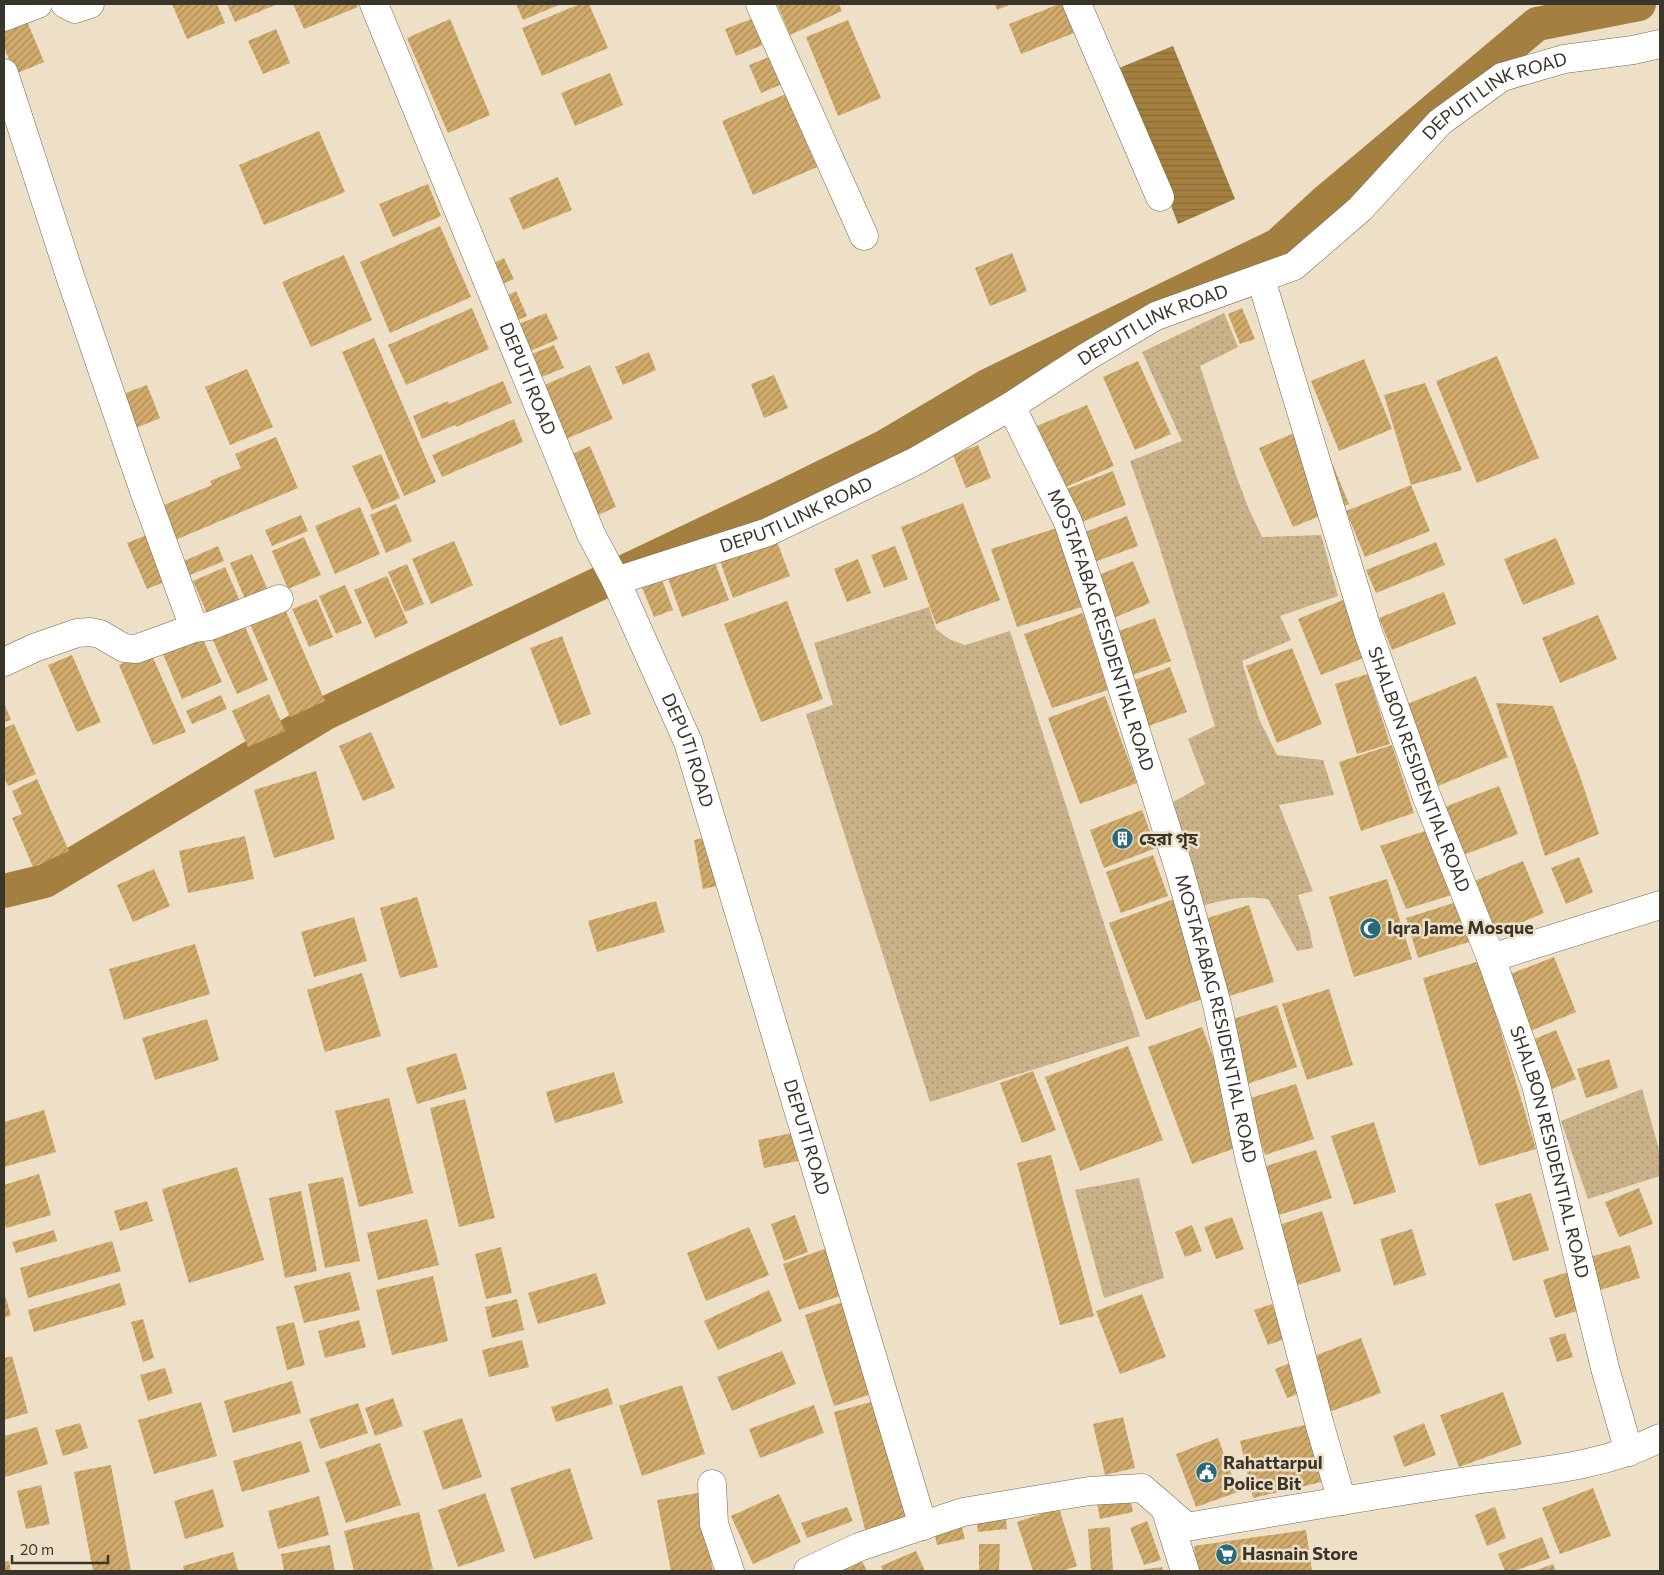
<svg xmlns="http://www.w3.org/2000/svg" width="1664" height="1575" viewBox="0 0 1664 1575" font-family="Commissioner,'Noto Sans Bengali',sans-serif">
<defs>
<pattern id="grass-dots" width="8" height="8" patternUnits="userSpaceOnUse" patternTransform="scale(1.25)"><rect width="8" height="8" fill="#c9b188"/><path d="M2 2h.1M6 6h.1" fill="none" stroke="#a4916f" stroke-width="1.8" stroke-linecap="round"/></pattern>
<pattern id="water-rules" width="6" height="5" patternUnits="userSpaceOnUse" patternTransform="scale(1.25)"><rect width="6" height="5" fill="#a48040"/><path d="M0 2.5h6" fill="none" stroke="#876a36"/></pattern>
<pattern id="building-hatch" width="6" height="6" patternUnits="userSpaceOnUse" patternTransform="scale(1.25)"><rect width="6" height="6" fill="#d0ab6b"/><path d="M-1 1l2-2M0 6l6-6M5 7l2-2" fill="none" stroke="#aa8c58"/></pattern>
</defs>
<rect width="100%" height="100%" fill="#eee0c7"/>
<g fill="url(#grass-dots)">
<path d="M 1224,313 L 1238,347 L 1200,366 L 1237,478 L 1248,507 L 1262,537 L 1321,535 L 1338,596 L 1280,616 L 1291,640 L 1242,661 L 1259,719 L 1277,755 L 1323,760 L 1334,795 L 1279,805 L 1313,891 L 1298,895 L 1310,932 L 1313,948 L 1297,951 L 1268,899 C 1243,895 1226,899 1202,906 L 1168,805 L 1205,784 L 1188,739 L 1215,726 L 1158,542 L 1130,461 L 1182,441 L 1142,352 Z"/>
<polygon points="929,607 936,629 949,639 965,645 1010,631 1140,1036 930,1102 806,714 833,705 814,643"/>
<polygon points="1642,1089 1660,1153 1660,1176 1588,1199 1561,1121"/>
<polygon points="1139,1178 1164,1278 1104,1298 1075,1190"/>
</g>
<polygon fill="url(#water-rules)" points="1173,46 1235,199 1178,224 1119,68"/>
<g fill="none" stroke-linecap="round" stroke-linejoin="round">
<polyline stroke="#a48040" stroke-width="34" points="4,891 45,881 326,713 780,498 886,446 989,385 1278,245 1326,201 1537,24 1639,4"/>
</g>
<g fill="url(#building-hatch)">
<polygon points="172,4 217,4 225,23 187,39"/>
<polygon points="227,4 274,4 275,5 235,22"/>
<polygon points="293,4 357,4 358,7 304,29"/>
<polygon points="516,4 561,4 523,20"/>
<polygon points="580,4 589,4 608,48 542,76 522,28"/>
<polygon points="777,4 839,4 842,11 790,35"/>
<polygon points="995,4 1011,4 997,10"/>
<polygon points="1059,4 1068,4 1079,31 1021,54 1009,24"/>
<polygon points="24,14 44,62 15,74 4,47 4,22"/>
<polygon points="757,17 767,43 736,56 725,29"/>
<polygon points="450,19 490,115 448,133 407,38"/>
<polygon points="848,20 881,98 838,116 806,37"/>
<polygon points="276,29 290,63 263,74 248,41"/>
<polygon points="774,55 785,83 761,93 749,65"/>
<polygon points="610,73 623,105 575,126 561,93"/>
<polygon points="786,94 817,167 753,195 722,121"/>
<polygon points="319,131 345,192 264,225 239,165"/>
<polygon points="558,177 572,210 523,230 509,198"/>
<polygon points="428,184 441,216 393,237 379,204"/>
<polygon points="440,226 471,297 390,333 360,262"/>
<polygon points="1012,253 1027,291 990,306 975,268"/>
<polygon points="344,255 372,320 311,347 282,282"/>
<polygon points="504,258 514,279 496,287 486,267"/>
<polygon points="516,291 527,316 511,323 500,299"/>
<polygon points="472,308 489,349 406,385 388,345"/>
<polygon points="1242,308 1255,339 1240,344 1228,314"/>
<polygon points="546,313 558,339 526,353 514,326"/>
<polygon points="374,338 436,482 404,496 342,352"/>
<polygon points="554,345 564,368 534,380 524,357"/>
<polygon points="649,352 656,370 623,385 615,367"/>
<polygon points="1497,356 1539,458 1477,483 1436,381"/>
<polygon points="1364,359 1392,429 1339,451 1311,381"/>
<polygon points="1138,361 1171,434 1135,450 1103,377"/>
<polygon points="590,365 613,419 561,441 538,388"/>
<polygon points="247,369 273,427 230,445 205,387"/>
<polygon points="774,375 788,408 764,418 751,384"/>
<polygon points="503,381 512,403 456,427 455,425 422,439 413,416 448,401 449,404"/>
<polygon points="1425,383 1462,470 1411,485 1384,395"/>
<polygon points="147,385 160,418 136,428 123,394"/>
<polygon points="1087,405 1114,466 1059,490 1032,428"/>
<polygon points="514,419 523,442 442,477 432,455"/>
<polygon points="1316,424 1349,504 1293,527 1259,448"/>
<polygon points="276,437 298,488 173,541 159,507 212,485 210,481 241,468 235,454"/>
<polygon points="978,445 991,478 966,488 953,455"/>
<polygon points="590,446 616,507 598,515 572,454"/>
<polygon points="381,454 400,498 372,510 352,466"/>
<polygon points="1113,471 1126,505 1076,524 1064,490"/>
<polygon points="1411,485 1430,531 1365,557 1346,511"/>
<polygon points="963,503 1000,600 936,624 901,527"/>
<polygon points="396,504 412,541 386,553 370,515"/>
<polygon points="360,507 380,554 335,574 315,526"/>
<polygon points="301,515 308,531 272,546 265,530"/>
<polygon points="1127,516 1138,546 1089,564 1077,535"/>
<polygon points="1057,528 1085,606 1017,627 991,549"/>
<polygon points="154,532 174,578 147,589 127,543"/>
<polygon points="774,534 790,576 733,598 718,555"/>
<polygon points="304,537 321,575 288,589 272,551"/>
<polygon points="1556,538 1575,584 1523,605 1504,559"/>
<polygon points="454,541 473,585 431,604 412,559"/>
<polygon points="1436,542 1445,565 1376,593 1366,570"/>
<polygon points="218,546 224,561 190,575 184,561"/>
<polygon points="895,546 908,579 884,588 871,555"/>
<polygon points="252,554 270,595 247,604 230,563"/>
<polygon points="712,555 729,600 682,617 666,573"/>
<polygon points="858,559 871,593 847,602 834,569"/>
<polygon points="1133,561 1150,603 1111,619 1094,577"/>
<polygon points="407,564 424,604 405,612 388,572"/>
<polygon points="225,567 240,601 208,616 193,581"/>
<polygon points="387,576 408,623 375,638 354,590"/>
<polygon points="661,577 673,610 654,617 641,585"/>
<polygon points="345,585 362,623 336,634 319,596"/>
<polygon points="1444,592 1456,624 1392,650 1379,618"/>
<polygon points="317,599 333,637 309,647 292,609"/>
<polygon points="1343,600 1366,657 1321,675 1298,619"/>
<polygon points="787,601 823,699 761,722 724,624"/>
<polygon points="282,602 325,701 290,717 247,617"/>
<polygon points="1083,613 1108,690 1052,708 1024,634"/>
<polygon points="1598,615 1617,659 1560,683 1542,638"/>
<polygon points="1155,618 1171,661 1133,675 1116,632"/>
<polygon points="243,622 268,680 237,694 211,636"/>
<polygon points="199,630 222,682 182,699 160,647"/>
<polygon points="562,636 591,714 560,726 530,648"/>
<polygon points="1292,648 1322,724 1277,743 1246,666"/>
<polygon points="150,651 186,732 153,745 119,665"/>
<polygon points="72,655 101,722 77,732 48,665"/>
<polygon points="1170,667 1187,712 1146,727 1129,682"/>
<polygon points="1368,674 1390,744 1357,754 1335,684"/>
<polygon points="1476,676 1508,757 1438,786 1405,705"/>
<polygon points="269,694 285,731 248,747 232,711"/>
<polygon points="221,695 227,709 192,724 186,711"/>
<polygon points="1105,696 1137,783 1080,804 1048,718"/>
<polygon points="4,703 11,720 4,722"/>
<polygon points="1496,703 1553,706 1579,773 1599,834 1545,856"/>
<polygon points="14,724 36,774 8,786 4,777 4,728"/>
<polygon points="371,732 395,788 363,801 339,746"/>
<polygon points="1392,745 1414,813 1361,831 1339,762"/>
<polygon points="316,771 335,839 274,858 254,790"/>
<polygon points="37,779 69,851 33,867 12,818 22,814 12,791"/>
<polygon points="1499,786 1518,834 1461,856 1442,808"/>
<polygon points="1142,810 1156,848 1104,868 1090,830"/>
<polygon points="1434,828 1455,894 1406,909 1380,846"/>
<polygon points="245,836 254,879 188,893 179,851"/>
<polygon points="707,837 717,886 703,889 694,840"/>
<polygon points="1153,855 1168,896 1121,913 1106,872"/>
<polygon points="1579,857 1593,892 1566,904 1551,868"/>
<polygon points="1523,861 1544,913 1493,934 1472,882"/>
<polygon points="154,869 170,906 133,922 117,885"/>
<polygon points="1387,879 1412,959 1354,977 1329,897"/>
<polygon points="417,897 438,967 400,978 380,908"/>
<polygon points="1174,899 1210,996 1146,1020 1109,923"/>
<polygon points="1463,900 1475,940 1418,958 1406,918"/>
<polygon points="656,901 665,932 597,952 588,921"/>
<polygon points="1249,905 1274,982 1226,997 1201,920"/>
<polygon points="354,917 367,961 314,977 301,932"/>
<polygon points="195,944 210,994 124,1020 109,969"/>
<polygon points="1554,957 1576,1012 1528,1032 1505,976"/>
<polygon points="1480,961 1536,1149 1479,1166 1423,978"/>
<polygon points="362,973 381,1036 325,1052 307,990"/>
<polygon points="1329,989 1353,1065 1307,1080 1282,1004"/>
<polygon points="1277,1005 1297,1067 1247,1084 1227,1021"/>
<polygon points="207,1019 219,1060 155,1080 142,1038"/>
<polygon points="1202,1027 1246,1144 1192,1164 1148,1047"/>
<polygon points="1556,1030 1576,1079 1552,1089 1532,1040"/>
<polygon points="1128,1046 1163,1140 1080,1171 1045,1077"/>
<polygon points="456,1053 467,1089 417,1104 406,1068"/>
<polygon points="1609,1059 1618,1088 1586,1098 1577,1069"/>
<polygon points="1033,1071 1056,1130 1022,1143 1000,1083"/>
<polygon points="614,1072 623,1103 555,1123 546,1092"/>
<polygon points="1296,1084 1314,1139 1265,1155 1247,1099"/>
<polygon points="389,1098 413,1193 359,1207 335,1111"/>
<polygon points="465,1099 495,1218 459,1227 430,1108"/>
<polygon points="44,1110 56,1152 4,1167 4,1122"/>
<polygon points="1374,1122 1396,1192 1354,1205 1331,1136"/>
<polygon points="792,1133 798,1161 764,1168 758,1140"/>
<polygon points="1316,1150 1332,1198 1279,1215 1263,1167"/>
<polygon points="1051,1155 1094,1316 1060,1325 1017,1163"/>
<polygon points="237,1167 264,1260 189,1283 162,1189"/>
<polygon points="39,1174 51,1215 6,1228 4,1219 4,1185"/>
<polygon points="343,1177 360,1261 325,1268 308,1184"/>
<polygon points="1639,1188 1653,1224 1619,1237 1605,1202"/>
<polygon points="301,1191 317,1271 285,1278 269,1198"/>
<polygon points="1531,1193 1549,1250 1513,1261 1495,1204"/>
<polygon points="147,1201 153,1221 120,1231 114,1211"/>
<polygon points="1322,1211 1341,1271 1298,1285 1279,1225"/>
<polygon points="795,1215 808,1252 784,1261 771,1224"/>
<polygon points="1232,1217 1244,1249 1216,1259 1204,1227"/>
<polygon points="427,1219 439,1265 378,1280 367,1233"/>
<polygon points="1192,1225 1202,1251 1185,1257 1175,1232"/>
<polygon points="749,1227 769,1275 706,1301 687,1253"/>
<polygon points="1412,1229 1426,1275 1394,1286 1380,1239"/>
<polygon points="54,1230 57,1241 16,1253 12,1242"/>
<polygon points="112,1241 121,1271 28,1298 20,1268"/>
<polygon points="1630,1245 1640,1278 1600,1290 1590,1257"/>
<polygon points="501,1247 512,1293 486,1299 475,1254"/>
<polygon points="827,1248 843,1295 799,1310 783,1264"/>
<polygon points="350,1272 360,1310 304,1323 294,1286"/>
<polygon points="1568,1272 1580,1310 1555,1318 1543,1280"/>
<polygon points="596,1273 606,1304 538,1324 528,1293"/>
<polygon points="433,1276 448,1341 392,1355 376,1290"/>
<polygon points="120,1283 126,1305 34,1332 28,1310"/>
<polygon points="769,1290 782,1321 718,1350 704,1321"/>
<polygon points="4,1292 11,1315 4,1318"/>
<polygon points="1142,1294 1166,1357 1120,1374 1096,1311"/>
<polygon points="517,1299 524,1330 492,1338 485,1307"/>
<polygon points="843,1302 872,1394 834,1406 805,1315"/>
<polygon points="1272,1304 1285,1339 1268,1345 1254,1310"/>
<polygon points="143,1319 154,1358 143,1362 131,1322"/>
<polygon points="359,1320 366,1347 325,1358 318,1331"/>
<polygon points="294,1322 305,1365 287,1370 276,1327"/>
<polygon points="1565,1333 1573,1357 1557,1362 1549,1338"/>
<polygon points="1361,1338 1381,1393 1329,1412 1309,1358"/>
<polygon points="522,1340 529,1367 489,1377 482,1350"/>
<polygon points="782,1351 796,1384 732,1411 717,1377"/>
<polygon points="12,1356 28,1413 4,1420 4,1358"/>
<polygon points="1290,1363 1301,1393 1287,1398 1275,1369"/>
<polygon points="165,1368 173,1393 148,1401 140,1375"/>
<polygon points="292,1381 301,1413 233,1433 224,1401"/>
<polygon points="682,1385 705,1454 642,1476 619,1406"/>
<polygon points="608,1388 613,1404 556,1422 551,1407"/>
<polygon points="1503,1392 1522,1444 1459,1467 1440,1415"/>
<polygon points="393,1398 403,1426 375,1436 365,1408"/>
<polygon points="875,1401 907,1522 866,1533 834,1412"/>
<polygon points="201,1402 217,1456 154,1474 138,1420"/>
<polygon points="358,1403 368,1433 320,1449 309,1419"/>
<polygon points="814,1405 824,1433 760,1458 749,1429"/>
<polygon points="1123,1417 1135,1468 1105,1475 1093,1424"/>
<polygon points="462,1418 482,1477 443,1490 423,1431"/>
<polygon points="80,1423 88,1448 63,1456 55,1430"/>
<polygon points="1313,1423 1326,1481 1253,1498 1240,1441"/>
<polygon points="1424,1423 1436,1455 1404,1467 1393,1436"/>
<polygon points="37,1427 48,1464 5,1477 4,1436"/>
<polygon points="1218,1438 1238,1492 1196,1507 1176,1454"/>
<polygon points="301,1441 310,1472 242,1492 233,1461"/>
<polygon points="380,1443 401,1505 346,1523 325,1462"/>
<polygon points="111,1465 131,1571 93,1571 74,1472"/>
<polygon points="570,1468 593,1539 534,1559 510,1488"/>
<polygon points="41,1485 50,1524 26,1529 17,1491"/>
<polygon points="1593,1488 1611,1536 1560,1554 1542,1508"/>
<polygon points="213,1489 224,1527 185,1539 174,1501"/>
<polygon points="485,1493 505,1551 458,1567 438,1510"/>
<polygon points="698,1493 713,1571 671,1571 657,1500"/>
<polygon points="779,1494 801,1542 753,1564 731,1516"/>
<polygon points="319,1496 329,1535 278,1549 268,1511"/>
<polygon points="1130,1496 1133,1512 1100,1519 1097,1503"/>
<polygon points="847,1507 853,1521 807,1538 801,1523"/>
<polygon points="1495,1507 1506,1538 1487,1546 1475,1515"/>
<polygon points="1059,1508 1077,1566 1062,1571 1033,1571 1017,1522"/>
<polygon points="419,1512 433,1569 424,1571 354,1571 344,1531"/>
<polygon points="1005,1513 1007,1529 978,1532 976,1518"/>
<polygon points="960,1520 965,1539 937,1545 933,1526"/>
<polygon points="1147,1521 1161,1560 1144,1565 1130,1528"/>
<polygon points="1110,1527 1113,1570 1091,1571 1088,1529"/>
<polygon points="1306,1530 1312,1571 1197,1571 1194,1546"/>
<polygon points="1542,1537 1550,1558 1514,1571 1505,1571 1498,1554"/>
<polygon points="979,1544 1000,1544 999,1571 979,1571"/>
<polygon points="330,1545 335,1571 284,1571 281,1554"/>
<polygon points="916,1551 925,1571 883,1571 881,1566"/>
<polygon points="233,1552 238,1570 233,1571 184,1571 183,1566"/>
<polygon points="859,1555 867,1571 824,1571"/>
<polygon points="9,1561 11,1571 4,1571 4,1562"/>
<polygon points="1553,1564 1556,1571 1534,1571"/>
<polygon points="1162,1567 1163,1571 1140,1571 1140,1570"/>
</g>
<g fill="none" stroke-linecap="round" stroke-linejoin="round">
<defs>
<g id="minor">
<polyline points="65,4 75,9 90,4"/>
<path id="s1" d="M 374,4 L 591,534 L 616,581 L 688,742 L 923,1526"/>
<polyline points="760,4 864,236"/>
<polyline points="1077,4 1160,197"/>
<polyline points="4,17 38,4"/>
<polyline points="4,73 71,279 144,491 194,628"/>
<path id="s2" d="M 1264,289 L 1368,632 L 1426,795 L 1491,958 L 1536,1085 L 1605,1368 L 1629,1452"/>
<path id="s3" d="M 1011,406 L 1068,522 L 1101,620 L 1180,872 L 1217,1004 L 1250,1161 L 1320,1426 L 1342,1501"/>
<path id="s4" d="M 616,581 L 768,532 L 916,461 L 1011,406 L 1088,356 L 1156,316 L 1294,266 L 1360,209 L 1440,122 L 1502,77 L 1564,59 L 1633,50 L 1660,44"/>
<polyline points="4,662 34,648 77,633 90,632 100,634 124,648 136,649 194,628 210,626 279,599"/>
<polyline points="1491,958 1660,905"/>
<polyline points="712,1484 714,1524 730,1571"/>
<polyline points="1165,1508 1185,1571"/>
<path d="M 808,1571 L 859,1547 L 963,1512 L 1089,1491 L 1142,1488 L 1187,1527 C 1279,1511 1370,1496 1461,1482 C 1528,1472 1599,1469 1660,1438"/>
</g>
</defs>
<use href="#minor" stroke="#756852" stroke-width="29"/>
<use href="#minor" stroke="#fff" stroke-width="28"/>
</g>
<defs>
<symbol id="building-disc" viewBox="-11 -11 22 22"><circle r="9.5" fill="#28697c" stroke="#eee0c7"/><path d="M-4-6H4V6H1V3H-1V6H-4ZM-2.5-4.3h1.7v1.8h-1.7ZM.8-4.3h1.7v1.8H.8ZM-2.5-1h1.7V.8h-1.7ZM.8-1h1.7V.8H.8Z" fill="#fff"/></symbol>
<symbol id="mosque-disc" viewBox="-11 -11 22 22"><circle r="9.5" fill="#28697c" stroke="#eee0c7"/><path d="M3.5-4.9A6 6 0 1 0 3.5 4.9A5 5 0 1 1 3.5-4.9Z" fill="#fff"/></symbol>
<symbol id="civic-disc" viewBox="-11 -11 22 22"><circle r="9.5" fill="#28697c" stroke="#eee0c7"/><path d="M-.6-6.5H3V-4.5H.6V-3L4-1V1h2V6H-6V1h2V-1L-.6-3ZM-1.2 2.5V6h2.4V2.5Z" fill="#fff"/></symbol>
<symbol id="supermarket-disc" viewBox="-11 -11 22 22"><circle r="9.5" fill="#28697c" stroke="#eee0c7"/><path d="M-6-5.5h2.5l.6 2H6L4.5 2H-2.5L-4.4-4H-6ZM-1.5 3.2a1.3 1.3 0 1 0 .1 0ZM3 3.2a1.3 1.3 0 1 0 .1 0Z" fill="#fff"/></symbol>
</defs>
<g fill-rule="evenodd">
<use href="#building-disc" x="1110" y="826" width="25" height="25"/>
<use href="#mosque-disc" x="1358" y="916" width="25" height="25"/>
<use href="#civic-disc" x="1194" y="1460" width="25" height="25"/>
<use href="#supermarket-disc" x="1214" y="1542" width="25" height="25"/>
</g>
<g text-anchor="middle" stroke-width="5" stroke-linejoin="round" paint-order="stroke">
<g font-size="18" fill="#3a352b" stroke="#eee0c7">
<text dy="6" stroke="none"><textPath href="#s4" startOffset="1018">DEPUTI LINK ROAD</textPath></text>
<text dy="6" stroke="none"><textPath href="#s4" startOffset="598">DEPUTI LINK ROAD</textPath></text>
<text dy="6" stroke="none"><textPath href="#s1" startOffset="405">DEPUTI ROAD</textPath></text>
<text dy="6" stroke="none"><textPath href="#s4" startOffset="192">DEPUTI LINK ROAD</textPath></text>
<text dy="6" stroke="none"><textPath href="#s3" startOffset="242">MOSTAFABAG RESIDENTIAL ROAD</textPath></text>
<text dy="6" stroke="none"><textPath href="#s1" startOffset="810">DEPUTI ROAD</textPath></text>
<text dy="6" stroke="none"><textPath href="#s2" startOffset="505">SHALBON RESIDENTIAL ROAD</textPath></text>
<text dy="6" stroke="none"><textPath href="#s3" startOffset="648">MOSTAFABAG RESIDENTIAL ROAD</textPath></text>
<text dy="6" stroke="none"><textPath href="#s1" startOffset="1215">DEPUTI ROAD</textPath></text>
<text dy="6" stroke="none"><textPath href="#s2" startOffset="910">SHALBON RESIDENTIAL ROAD</textPath></text>
</g>
<g font-size="18" font-weight="bold" fill="#3a352b" stroke="#eee0c7" text-anchor="start">
<text x="1139" y="845">হেরা গৃহ</text>
<text x="1387" y="934">Iqra Jame Mosque</text>
<text x="1223" y="1469">Rahattarpul<tspan x="1223" dy="21">Police Bit</tspan></text>
<text x="1242" y="1560">Hasnain Store</text>
</g>
</g>
<rect width="1664" height="1575" fill="none" stroke="#3a352b" stroke-width="10"/>
<path d="M12 1555v8h96v-8" fill="none" stroke="#3a352b" stroke-width="2.5"/>
<text x="20" y="1555" font-size="15" fill="#3a352b" stroke="#eee0c7" stroke-width="4" paint-order="stroke">20 m</text>
</svg>
